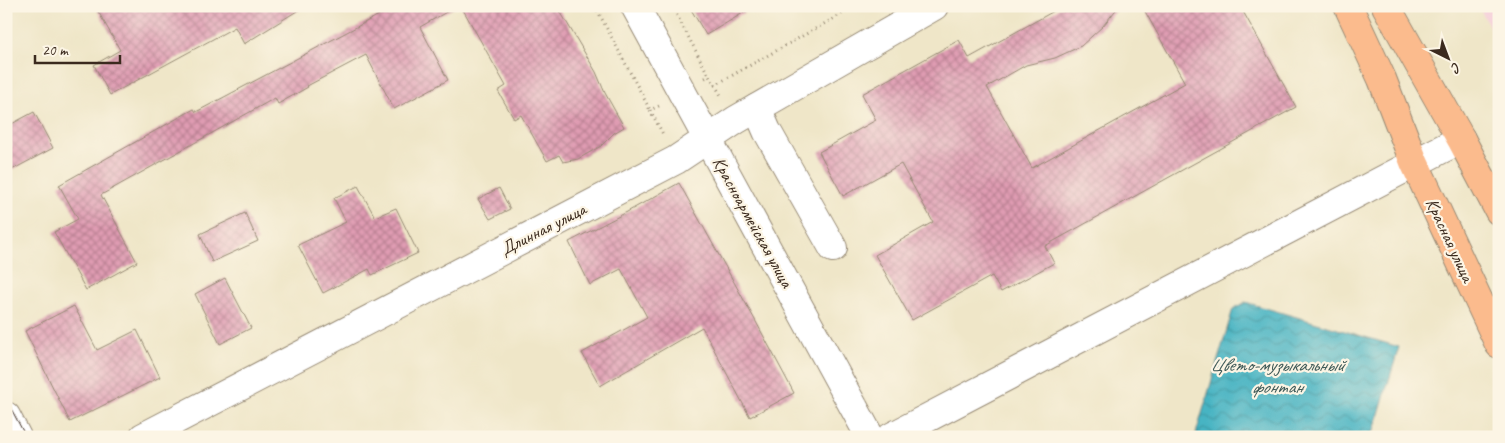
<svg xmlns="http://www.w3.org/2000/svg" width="1505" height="443" viewBox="0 0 1505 443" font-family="Caveat,sans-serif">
<defs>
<pattern id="water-waves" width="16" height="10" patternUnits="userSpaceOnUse" patternTransform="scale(1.25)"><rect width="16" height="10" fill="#47b4c3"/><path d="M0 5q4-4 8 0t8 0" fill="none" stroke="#3c939e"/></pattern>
<pattern id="building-cross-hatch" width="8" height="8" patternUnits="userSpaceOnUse" patternTransform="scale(1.25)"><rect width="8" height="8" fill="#df9bb2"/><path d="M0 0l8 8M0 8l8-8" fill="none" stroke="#b67f90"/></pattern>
</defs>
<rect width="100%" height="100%" fill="#fcf5e5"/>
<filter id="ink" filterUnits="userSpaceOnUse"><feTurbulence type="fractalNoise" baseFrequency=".02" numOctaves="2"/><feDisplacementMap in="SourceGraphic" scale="10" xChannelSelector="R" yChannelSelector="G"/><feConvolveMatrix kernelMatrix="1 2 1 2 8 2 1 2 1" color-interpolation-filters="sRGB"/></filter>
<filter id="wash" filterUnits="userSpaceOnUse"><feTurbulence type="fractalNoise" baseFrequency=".0096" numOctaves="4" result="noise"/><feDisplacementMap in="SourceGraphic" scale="20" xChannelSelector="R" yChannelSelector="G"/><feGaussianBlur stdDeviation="1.12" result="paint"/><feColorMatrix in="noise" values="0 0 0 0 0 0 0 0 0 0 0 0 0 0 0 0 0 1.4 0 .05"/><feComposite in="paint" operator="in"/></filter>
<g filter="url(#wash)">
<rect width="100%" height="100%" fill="#efe6c8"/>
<polygon fill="#f5cfda" points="1478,6 1499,6 1499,43"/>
<polygon fill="url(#water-waves)" stroke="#416f70" points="1245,302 1399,347 1372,437 1195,437 1233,309"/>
<g id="blocks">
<g fill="url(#building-cross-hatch)">
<polygon points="95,6 305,6 244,44 235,27 110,95 94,65 120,50"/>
<polygon points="396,6 457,6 420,27 448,80 394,109 366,55 307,86 308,87 278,104 275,98 101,195 137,262 86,290 54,232 78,219 59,185 194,109 196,112"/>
<polygon points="461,6 557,6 596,72 605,93 624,127 614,133 601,146 578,159 563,162 559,155 547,161 521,115 514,119 498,91 506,86"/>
<polygon points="689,6 755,6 706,35"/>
<polygon points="1063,6 1119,6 1103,26 1081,46 1055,58 1026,65 987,87 1032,168 1185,83 1142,6 1240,6 1296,107 1045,246 1054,263 1001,292 992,276 912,320 875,255 933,222 901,164 843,196 819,152 876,120 862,94 959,40 969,58"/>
<polygon points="34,112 53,148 6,173 6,127"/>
<polygon points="679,183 755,320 794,393 750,417 702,327 600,386 582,353 647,317 621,269 590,285 569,242 627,212"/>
<polygon points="358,186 375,217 396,208 418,253 372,275 369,269 323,293 298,245 346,222 334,198"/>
<polygon points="499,188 510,209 490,219 478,199"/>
<polygon points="245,213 258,241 212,262 200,234"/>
<polygon points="225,278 251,328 220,344 195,294"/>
<polygon points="74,306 97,350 137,330 160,377 70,422 25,331"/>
</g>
</g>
</g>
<g filter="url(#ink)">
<use href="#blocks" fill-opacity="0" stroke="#958873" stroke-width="1"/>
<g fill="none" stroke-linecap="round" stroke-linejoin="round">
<defs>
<g id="minor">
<polyline points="635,6 870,437"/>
<polyline points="757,108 767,131 833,248"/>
<polyline points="6,416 17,437"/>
<polyline points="143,437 676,160 736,120 934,6"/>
<polyline points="891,437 1461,139"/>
</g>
<g id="major">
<polyline points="1348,6 1382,79 1414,162 1499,344"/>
<polyline points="1386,6 1461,139 1499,211"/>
</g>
</defs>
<use href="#minor" stroke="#958873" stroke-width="30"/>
<use href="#major" stroke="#958873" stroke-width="30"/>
<g stroke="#958873" stroke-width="3" stroke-dasharray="1 4" stroke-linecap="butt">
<polyline points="595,6 650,110"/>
<polyline points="672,6 709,76"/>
<polyline points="705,78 709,76 715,85 856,6"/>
<polyline points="715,85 722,97"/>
<polyline points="659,106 650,110 664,136"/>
</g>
<use href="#minor" stroke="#fff" stroke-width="28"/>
<use href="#major" stroke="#fbbb8d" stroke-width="28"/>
<g stroke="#3b2a1e" stroke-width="1">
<polyline points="6,399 26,437"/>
<polyline points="6,431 9,437"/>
</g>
</g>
</g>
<g text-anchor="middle" stroke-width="4.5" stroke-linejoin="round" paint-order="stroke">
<g font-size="18" fill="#3b2a1e" stroke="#fcf5e5">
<text transform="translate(753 222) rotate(61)" y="6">Красноармейская улица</text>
<text transform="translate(543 229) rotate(-27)" y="6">Длинная улица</text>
<text transform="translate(1450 240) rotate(65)" y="6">Красная улица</text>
</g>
<g font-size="19" font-style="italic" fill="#3f5a58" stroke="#fcf5e5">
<text x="1277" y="371">Цвето-музыкальный<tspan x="1277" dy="22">фонтан</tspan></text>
</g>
</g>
<rect width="1505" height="443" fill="none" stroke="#fcf5e5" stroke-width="25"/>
<g transform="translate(1448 58) rotate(138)" stroke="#fcf5e5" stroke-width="4" paint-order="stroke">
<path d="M0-4L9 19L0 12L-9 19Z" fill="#3b2a1e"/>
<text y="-8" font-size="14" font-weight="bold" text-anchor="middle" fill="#3b2a1e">С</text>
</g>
<path d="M35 55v8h85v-8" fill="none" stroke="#3b2a1e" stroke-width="2.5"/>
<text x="42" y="55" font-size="15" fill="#3b2a1e" stroke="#fcf5e5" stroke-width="4" paint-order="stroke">20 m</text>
</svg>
